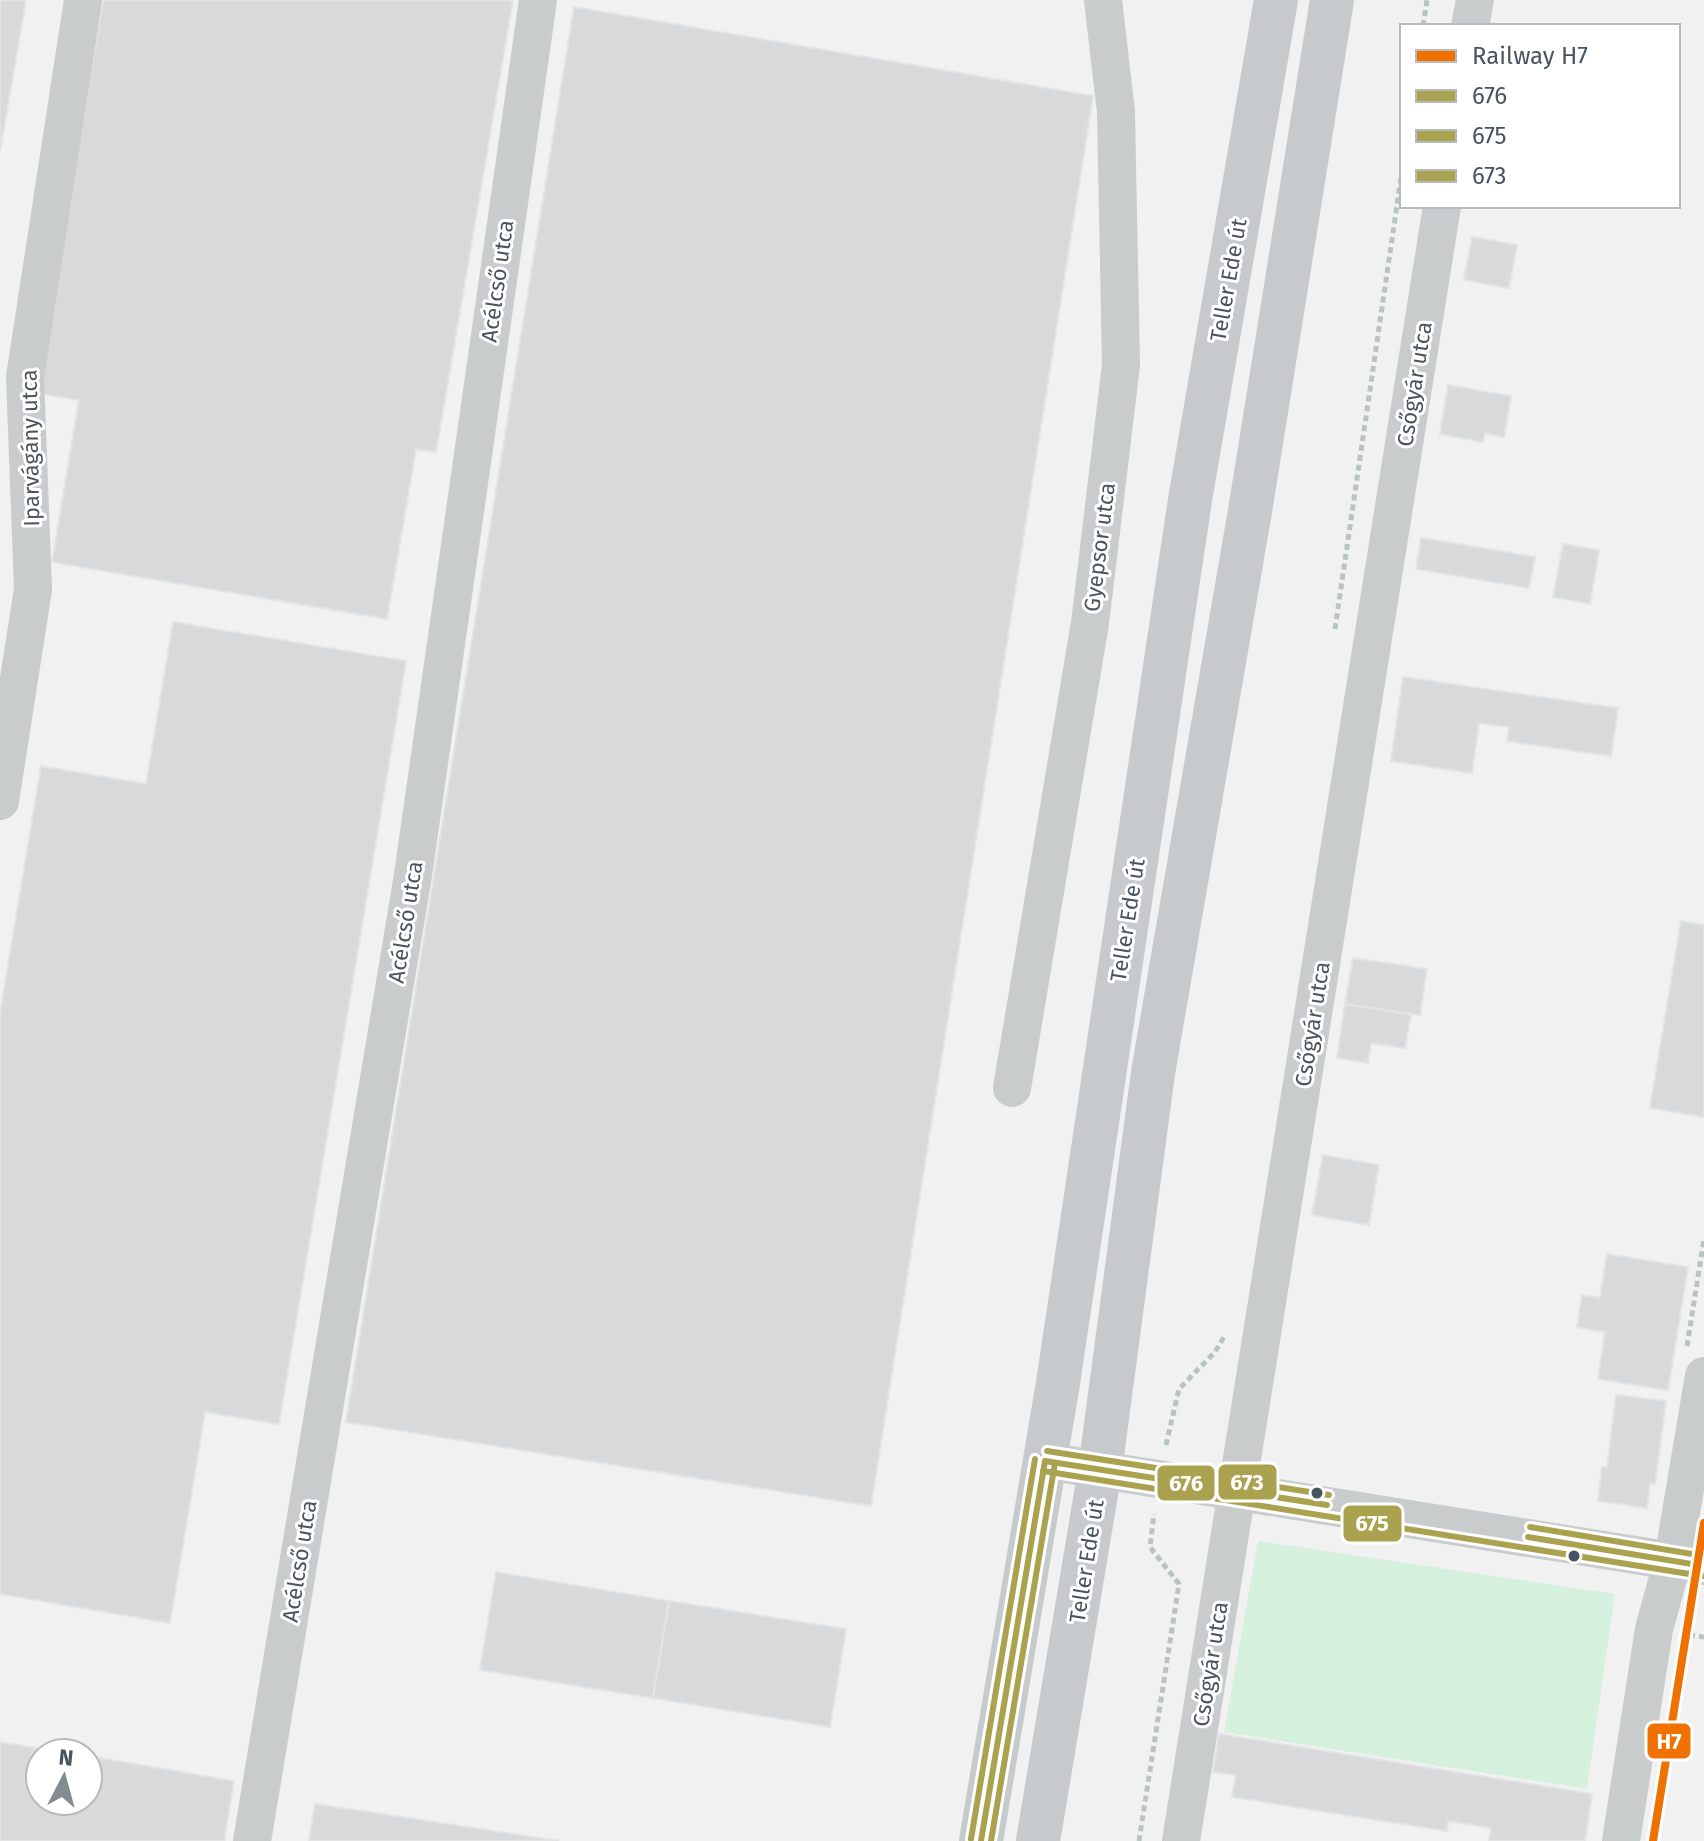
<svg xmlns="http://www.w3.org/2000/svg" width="1704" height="1841" viewBox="0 0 1704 1841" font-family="'Fira Sans',sans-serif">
<rect width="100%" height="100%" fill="#f1f1f1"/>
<polygon fill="#d6f0de" points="1258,1541 1615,1594 1587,1789 1224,1732"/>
<g fill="#d7d9da" stroke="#e2e3e4" stroke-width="2">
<polygon points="0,0 26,0 0,151"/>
<polygon points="103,0 513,0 436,452 416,449 387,619 52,562 79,400 36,393"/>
<polygon points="574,7 1093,96 871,1506 346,1422"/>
<polygon points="1472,237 1517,245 1509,288 1464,280"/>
<polygon points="1448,385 1511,396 1504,437 1485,433 1483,442 1440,434"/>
<polygon points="1421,538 1535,557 1529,588 1416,569"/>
<polygon points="1563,544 1599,550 1590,604 1553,597"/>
<polygon points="173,622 406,661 279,1424 205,1412 170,1623 0,1594 0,1014 41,766 146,784"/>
<polygon points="1403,677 1618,708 1611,756 1507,741 1509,727 1479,723 1472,773 1391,761"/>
<polygon points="1681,921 1704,925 1704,1117 1650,1108"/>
<polygon points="1353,958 1427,969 1420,1015 1345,1004"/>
<polygon points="1345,1004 1411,1015 1405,1048 1371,1043 1368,1063 1337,1058"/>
<polygon points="1323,1155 1379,1165 1369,1225 1312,1215"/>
<polygon points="1607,1254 1688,1267 1668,1390 1598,1379 1605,1332 1577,1327 1582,1295 1600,1298"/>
<polygon points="1616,1395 1666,1401 1655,1484 1650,1484 1647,1508 1598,1501 1602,1467 1607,1468"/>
<polygon points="496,1572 669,1601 653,1698 480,1670"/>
<polygon points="669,1601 846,1629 830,1727 653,1698"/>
<polygon points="1219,1734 1592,1794 1585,1841 1489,1841 1491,1828 1448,1821 1447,1831 1232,1797 1236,1775 1213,1772"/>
<polygon points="0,1742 68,1753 40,1753 40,1801 88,1801 88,1756 234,1781 224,1841 0,1841"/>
<polygon points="315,1804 389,1815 559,1841 309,1841"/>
</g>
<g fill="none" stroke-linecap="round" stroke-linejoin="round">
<g stroke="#b8c4bf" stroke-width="5" stroke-dasharray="6 4" stroke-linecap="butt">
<polyline points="1423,26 1427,0"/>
<polyline points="1335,629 1402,171"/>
<polyline points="1687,1346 1704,1239"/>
<polyline points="1166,1445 1179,1389 1215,1352 1224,1337"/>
<polyline points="1689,1635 1704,1637"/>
<polyline points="1139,1841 1179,1584 1150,1547 1154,1514"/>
</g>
<g stroke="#c9cccd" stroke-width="38">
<polyline points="1470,26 1475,0"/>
<polyline points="0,801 33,589 25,377 83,0"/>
<polyline points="1012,1088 1090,623 1121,365 1116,112 1103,0"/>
<polyline points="1045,1461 1704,1566"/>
<polyline points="252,1841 413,875 538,0"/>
<polyline points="1181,1841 1442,206"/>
<polyline points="1621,1841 1654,1629 1673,1560 1704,1376"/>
</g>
<g stroke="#c6cacd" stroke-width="44">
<polyline points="981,1841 1058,1383 1190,500 1276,0"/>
<polyline points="1038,1841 1100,1470 1153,1073 1250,511 1332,0"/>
</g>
<defs>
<g id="bus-1">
<polyline points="1045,1461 1327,1505"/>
<polyline points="1528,1537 1704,1566"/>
<polyline points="981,1841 1045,1461"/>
</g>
<g id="bus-2">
<polyline points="1043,1471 1702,1576"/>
<polyline points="991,1841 1055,1463"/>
</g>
<g id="bus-3">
<polyline points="1047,1451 1329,1495"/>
<polyline points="1530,1527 1704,1556"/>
<polyline points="971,1839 1035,1459"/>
</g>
</defs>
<use href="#bus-1" stroke="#fff" stroke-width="12"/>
<use href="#bus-2" stroke="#fff" stroke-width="12"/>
<use href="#bus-3" stroke="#fff" stroke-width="12"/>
<use href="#bus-1" stroke="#aaa24f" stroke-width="6"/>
<use href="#bus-2" stroke="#aaa24f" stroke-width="6"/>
<use href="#bus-3" stroke="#aaa24f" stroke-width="6"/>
<defs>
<polyline id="rail-1" points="1653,1841 1704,1523"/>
</defs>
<use href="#rail-1" stroke="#fff" stroke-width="14"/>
<use href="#rail-1" stroke="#ee7101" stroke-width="8"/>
</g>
<g fill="#48555e" stroke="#fff" stroke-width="3">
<circle cx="1317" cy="1493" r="7"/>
<circle cx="1574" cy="1556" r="7"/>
</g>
<g text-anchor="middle" stroke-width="6" stroke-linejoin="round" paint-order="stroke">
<g font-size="22" fill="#48555e" stroke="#fff">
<text transform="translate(1228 280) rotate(-80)" y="8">Teller Ede út</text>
<text transform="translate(497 281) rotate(-82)" y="8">Acélcső utca</text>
<text transform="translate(1414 384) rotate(-81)" y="8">Csőgyár utca</text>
<text transform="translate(30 448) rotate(-91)" y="8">Iparvágány utca</text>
<text transform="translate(1099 547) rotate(-83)" y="8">Gyepsor utca</text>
<text transform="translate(1127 920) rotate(-81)" y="8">Teller Ede út</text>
<text transform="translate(405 922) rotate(-81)" y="8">Acélcső utca</text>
<text transform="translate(1312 1024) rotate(-81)" y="8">Csőgyár utca</text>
<text transform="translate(299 1561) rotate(-81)" y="8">Acélcső utca</text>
<text transform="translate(1086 1561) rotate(-81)" y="8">Teller Ede út</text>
<text transform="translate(1210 1664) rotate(-81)" y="8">Csőgyár utca</text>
</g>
</g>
<g stroke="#fff" stroke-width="3">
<rect x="1217" y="1463" width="61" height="38" rx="8" fill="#aaa24f"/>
<rect x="1156" y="1464" width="60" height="38" rx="8" fill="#aaa24f"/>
<rect x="1342" y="1504" width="61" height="39" rx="8" fill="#aaa24f"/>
<rect x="1646" y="1722" width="46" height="38" rx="8" fill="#ee7101"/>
</g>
<g font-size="22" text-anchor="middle" font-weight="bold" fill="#fff">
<text x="1247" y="1490">673</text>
<text x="1186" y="1491">676</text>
<text x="1372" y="1531">675</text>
<text x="1669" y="1749">H7</text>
</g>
<rect x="1400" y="24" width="280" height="184" fill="#ffffff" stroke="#b6bbbf" stroke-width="2"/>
<rect x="1416" y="50" width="40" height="12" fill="#ee7101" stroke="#b6bbbf" stroke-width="2"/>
<text x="1472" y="64" font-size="24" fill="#48555e">Railway H7</text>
<rect x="1416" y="90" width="40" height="12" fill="#aaa24f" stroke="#b6bbbf" stroke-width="2"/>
<text x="1472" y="104" font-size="24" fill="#48555e">676</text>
<rect x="1416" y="130" width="40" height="12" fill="#aaa24f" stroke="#b6bbbf" stroke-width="2"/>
<text x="1472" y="144" font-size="24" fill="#48555e">675</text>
<rect x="1416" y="170" width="40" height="12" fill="#aaa24f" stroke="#b6bbbf" stroke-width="2"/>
<text x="1472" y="184" font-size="24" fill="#48555e">673</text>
<g transform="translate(64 1777) rotate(6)"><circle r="38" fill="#ffffff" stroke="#b6bbbf" stroke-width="2"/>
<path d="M0-6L14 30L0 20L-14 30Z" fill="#838c91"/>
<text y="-12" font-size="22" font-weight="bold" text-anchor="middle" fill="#48555e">N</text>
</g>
</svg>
